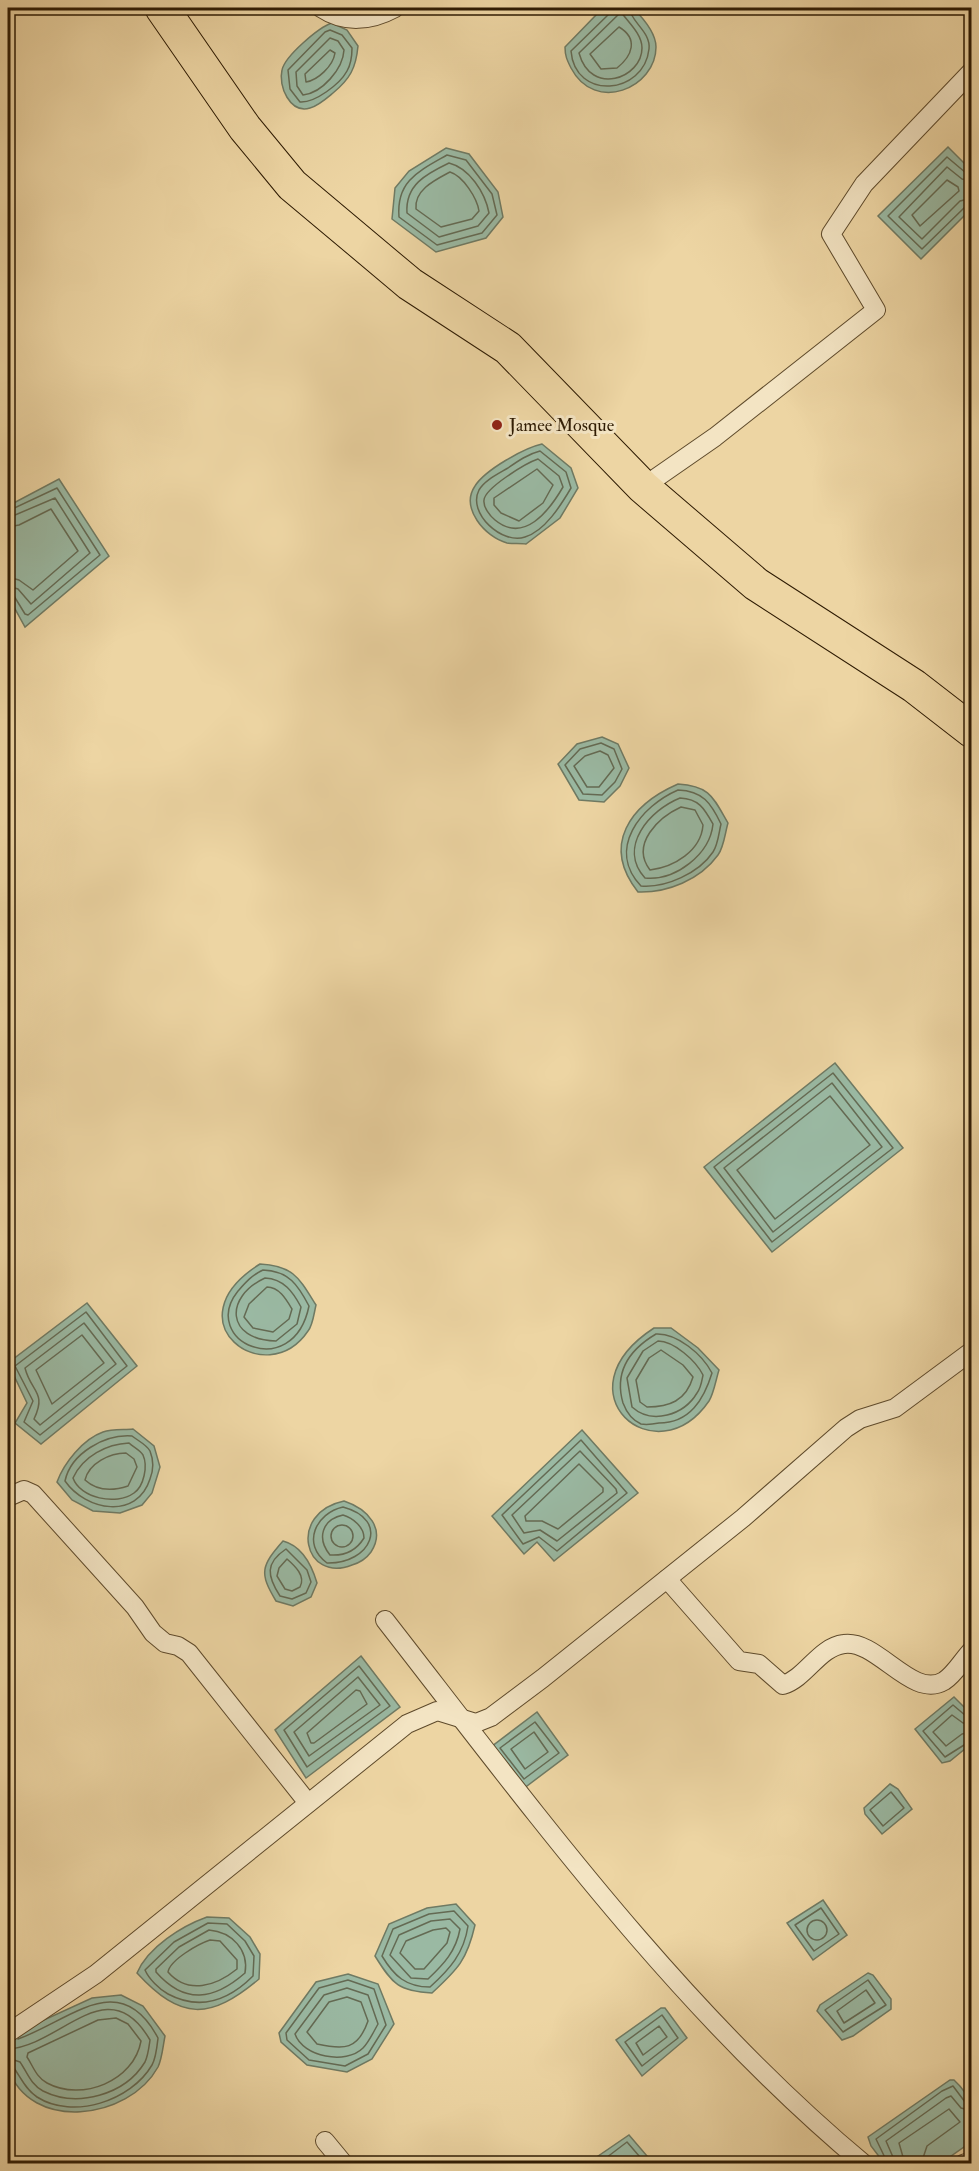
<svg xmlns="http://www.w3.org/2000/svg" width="979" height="2171" viewBox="0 0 979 2171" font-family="'IM FELL Double Pica',serif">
<rect width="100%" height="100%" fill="#edd5a3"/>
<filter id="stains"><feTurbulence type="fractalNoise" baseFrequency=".00333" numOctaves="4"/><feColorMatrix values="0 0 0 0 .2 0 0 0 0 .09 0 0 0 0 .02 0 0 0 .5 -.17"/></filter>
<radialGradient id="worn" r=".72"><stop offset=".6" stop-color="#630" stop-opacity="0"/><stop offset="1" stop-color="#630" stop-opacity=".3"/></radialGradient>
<g fill="#9ab9a3" stroke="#6f7a63" stroke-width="1.5">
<path d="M 611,8 L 633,8 C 642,17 656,32 656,47 C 656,88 595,114 571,68 C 567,60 565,56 565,47 L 599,12 Z"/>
<path d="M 332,23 L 347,30 L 358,46 C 356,68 350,79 333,93 C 327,98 318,106 310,108 C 290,114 278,86 282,70 C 285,56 319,27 332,23 Z"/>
<polygon points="948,147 971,170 971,209 921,259 878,216"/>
<polygon points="446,148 469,154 498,192 503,217 486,238 436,252 392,219 395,188 409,171"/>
<path d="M 542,444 L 571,468 L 578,488 L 560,518 L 526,544 C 520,543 513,544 507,543 C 485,537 460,508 475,486 C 485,470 524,448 542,444 Z"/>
<polygon points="59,479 109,556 25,627 8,596 8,506"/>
<polygon points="602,737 618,744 629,768 620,786 604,802 579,800 558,764 577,744"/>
<path d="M 678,784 C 710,786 713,797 728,823 C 725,833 724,847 718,855 C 700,880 667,893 638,892 C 601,845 630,805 678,784 Z"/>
<polygon points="835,1063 903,1148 772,1252 704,1167"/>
<path d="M 260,1264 C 294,1266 299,1278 316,1305 C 314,1313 313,1325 308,1331 C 266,1393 169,1321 260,1264 Z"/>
<polygon points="87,1303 137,1366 41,1444 15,1423 27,1403 8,1363"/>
<path d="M 654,1328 L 671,1328 L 698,1348 L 719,1370 C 716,1379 714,1393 709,1401 C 656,1478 556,1392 654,1328 Z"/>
<path d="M 133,1429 L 154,1446 L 160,1467 L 152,1493 L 142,1505 L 120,1513 L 93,1511 L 72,1500 L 57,1482 C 64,1463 83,1439 103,1432 C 112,1429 124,1430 133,1429 Z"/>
<polygon points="582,1430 638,1493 554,1561 537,1542 524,1554 492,1516"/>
<path d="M 344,1501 C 368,1509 386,1529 371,1552 C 366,1559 359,1563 352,1565 C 304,1584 287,1513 344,1501 Z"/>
<path d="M 283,1541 C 302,1546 312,1566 317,1583 L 311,1597 L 293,1606 L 276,1601 C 259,1573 261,1566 283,1541 Z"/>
<polygon points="361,1656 400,1707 306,1778 275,1730"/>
<polygon points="954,1697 971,1714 971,1744 950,1761 942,1763 915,1729"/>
<polygon points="537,1712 568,1755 523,1789 491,1747"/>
<polygon points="890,1784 898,1789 912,1809 882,1834 865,1814 864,1808"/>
<polygon points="823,1900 847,1935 813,1960 787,1923"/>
<path d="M 456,1904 L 475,1925 C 467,1960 458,1969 432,1993 C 399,1991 393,1985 375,1956 L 389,1924 L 427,1908 Z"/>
<path d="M 207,1917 L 229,1918 L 250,1937 L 260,1954 L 259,1979 C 210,2020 181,2021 137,1973 C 148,1947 182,1926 207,1917 Z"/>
<polygon points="868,1973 873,1975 891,1999 891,2009 853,2036 842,2040 817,2011 820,2005"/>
<polygon points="348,1974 378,1984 394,2024 372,2059 347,2072 307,2065 281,2042 279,2033 316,1982"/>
<path d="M 121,1995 L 143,2006 L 165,2036 C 163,2046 162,2059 158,2067 C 129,2120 30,2133 8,2068 C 5,2059 8,2046 9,2036 L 92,1998 Z"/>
<polygon points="661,2008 665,2008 687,2038 642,2076 616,2040"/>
<path d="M 950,2080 L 954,2080 C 976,2100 972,2115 971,2142 L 941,2163 L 884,2163 L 871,2146 L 868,2137 Z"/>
<polygon points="629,2135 653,2163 588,2163"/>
</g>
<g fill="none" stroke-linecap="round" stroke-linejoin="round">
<g stroke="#646a53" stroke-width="1.5">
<path d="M 610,8 L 609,14 L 571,51 C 575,101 644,95 649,49 C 651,32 631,22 629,8"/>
<path d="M 621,12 C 628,22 642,34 642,48 C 642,78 591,97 579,53 Z"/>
<path d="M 619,27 C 639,39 632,56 617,68 L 601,69 L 590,54 Z"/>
<path d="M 330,30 L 342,35 L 352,48 C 352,55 351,64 347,71 C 340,84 315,103 300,102 L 290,89 L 288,70 L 325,32 Z"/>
<path d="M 330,38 L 338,41 L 344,50 C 343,69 322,93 303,95 L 297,86 L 296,72 Z"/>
<path d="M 330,50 L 335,53 C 333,66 318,80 306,82 L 305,74 Z"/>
<path d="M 447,155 L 466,160 L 492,194 L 497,215 L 482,233 L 437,245 L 399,217 C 396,181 419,171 447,155 Z"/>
<path d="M 449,163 C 469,168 485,192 489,213 L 478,226 L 439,237 L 407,213 C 405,185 426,174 449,163 Z"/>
<path d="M 450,172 C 463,176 477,198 479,211 L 472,219 L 441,227 L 416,209 C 414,190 435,180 450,172 Z"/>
<polyline points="972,174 966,173 947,157 888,216 922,249 965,207 972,205"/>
<polygon points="947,180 958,187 959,191 920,226 912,215"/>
<polyline points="972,181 962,179 947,167 899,217 922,239 960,201 972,198"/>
<path d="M 540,451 L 566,472 L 571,488 C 561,505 545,531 525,537 C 502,545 467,513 479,490 C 485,480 498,474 508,468 C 518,461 528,454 540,451 Z"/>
<path d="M 538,459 L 559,476 L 563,487 C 549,511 524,544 495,520 C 490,516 483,507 484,500 C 485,488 526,463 538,459 Z"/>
<polygon points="537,469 553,485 543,503 519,521 501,513 494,505 494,498"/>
<polyline points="8,511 57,488 100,555 28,615 25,614 14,596 8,594"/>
<polyline points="8,518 55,498 90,553 31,604 18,589 8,586"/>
<polyline points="8,527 19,525 51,509 78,551 33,590 19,580 8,577"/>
<polygon points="601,743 614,749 622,769 615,782 602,795 583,794 565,765 580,749"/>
<polygon points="600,751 608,755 614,768 599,787 587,787 574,766 585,756"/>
<path d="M 678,790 C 703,791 711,803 721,824 C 719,832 718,845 713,852 C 699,873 666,888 641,886 C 606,849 641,806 678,790 Z"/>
<path d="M 680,798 C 699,799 704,808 713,824 C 710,854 676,881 645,878 C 617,847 650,810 680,798 Z"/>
<path d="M 681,807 L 695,810 L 703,825 C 701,851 674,867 650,870 C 630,844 659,817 681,807 Z"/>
<polygon points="833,1073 893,1148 772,1242 714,1167"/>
<polygon points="832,1083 882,1147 773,1232 724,1168"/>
<polygon points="830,1096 870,1145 775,1219 737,1170"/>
<path d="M 263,1270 C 289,1271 298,1285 309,1306 C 293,1384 198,1341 238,1291 C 246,1282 252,1275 263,1270 Z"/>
<path d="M 265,1278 C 284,1279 293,1292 301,1307 L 297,1324 L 276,1341 C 226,1340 224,1297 265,1278 Z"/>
<path d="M 267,1287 C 279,1287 286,1299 292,1309 L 289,1319 L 273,1332 L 253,1328 L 244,1317 L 249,1304 Z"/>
<polygon points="86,1312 127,1366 40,1435 24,1422 33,1401 15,1366"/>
<path d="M 84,1323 L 116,1364 L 40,1425 L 34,1419 C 47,1392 31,1392 25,1368 Z"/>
<path d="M 656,1334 C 677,1333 702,1354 712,1373 C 704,1399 690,1423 659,1423 C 654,1424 646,1425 641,1424 C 632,1420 626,1411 623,1403 C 614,1372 629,1350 656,1334 Z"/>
<polygon points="82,1335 104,1363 52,1404 36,1370"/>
<path d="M 658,1341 C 674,1341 696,1361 703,1375 C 702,1380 701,1388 697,1393 C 684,1415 652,1425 632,1407 L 627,1378 L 643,1351 Z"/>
<path d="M 661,1350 L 683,1365 L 693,1377 C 686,1401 669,1407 647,1407 L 640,1402 L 636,1380 L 649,1358 Z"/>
<path d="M 132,1436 C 137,1440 147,1445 150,1451 C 154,1461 154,1469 150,1479 C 137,1520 86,1511 65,1481 C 71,1453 105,1434 132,1436 Z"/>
<polygon points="581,1440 627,1493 557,1551 539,1537 523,1544 502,1515"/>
<path d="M 129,1443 C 133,1447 140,1450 143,1455 C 148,1466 144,1486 134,1493 C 116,1506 80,1498 73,1478 C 83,1456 107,1444 129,1443 Z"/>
<polygon points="580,1451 616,1489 617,1493 557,1541 540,1530 524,1533 512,1515"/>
<path d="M 126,1453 L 134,1459 L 137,1467 L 128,1486 C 113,1491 97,1491 85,1480 C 89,1463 110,1453 126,1453 Z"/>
<polygon points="579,1464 603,1488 603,1492 558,1529 542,1521 526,1521 525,1516"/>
<path d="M 343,1507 C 391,1520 371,1564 327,1563 C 301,1544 316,1513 343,1507 Z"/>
<path d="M 343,1515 C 353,1518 364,1527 364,1538 C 356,1551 345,1556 330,1555 C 317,1539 321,1520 343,1515 Z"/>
<circle cx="342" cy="1536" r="11"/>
<path d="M 286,1549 L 307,1570 L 311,1582 L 306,1593 L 292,1599 L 280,1596 C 267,1576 265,1563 286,1549 Z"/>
<path d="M 287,1559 C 295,1566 306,1576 300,1587 L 292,1591 L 285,1589 L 277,1576 L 279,1568 Z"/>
<polygon points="359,1666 390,1706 307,1767 284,1730"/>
<polygon points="358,1677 380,1705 309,1756 294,1732"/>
<polygon points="356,1690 360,1691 367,1704 314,1743 311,1743 307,1733"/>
<polyline points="972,1718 966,1716 953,1705 923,1731 945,1757 972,1740"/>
<polygon points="535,1722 559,1753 524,1779 500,1748"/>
<polyline points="972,1725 963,1723 952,1715 933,1732 946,1746 962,1734 972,1732"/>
<polygon points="534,1732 548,1752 525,1769 511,1749"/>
<polygon points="891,1792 904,1808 883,1826 870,1810"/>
<polygon points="821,1908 839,1934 814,1951 795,1925"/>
<path d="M 454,1911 L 468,1926 C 464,1953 450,1969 430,1987 C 406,1987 394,1976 382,1956 L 393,1929 L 429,1914 Z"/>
<path d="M 450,1919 L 460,1929 C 456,1951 444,1964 428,1979 L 411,1978 L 390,1955 L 399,1935 L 431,1921 Z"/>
<circle cx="817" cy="1930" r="10"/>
<path d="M 208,1923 L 227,1924 L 245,1941 L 254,1956 L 253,1976 C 228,2001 200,2011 168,1994 C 159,1989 149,1979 145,1970 L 174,1942 Z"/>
<polygon points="446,1928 450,1932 447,1943 424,1969 415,1969 400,1953 406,1941 433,1930"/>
<path d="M 209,1930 C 232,1932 249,1950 245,1973 C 214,2000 185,2005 156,1972 L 156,1969 L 179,1947 Z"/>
<path d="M 210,1940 L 220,1941 L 237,1960 L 237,1969 C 216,1986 188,1995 168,1972 C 170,1960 198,1944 210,1940 Z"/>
<polygon points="348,1980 374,1989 386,2025 368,2054 345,2066 309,2060 287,2040 286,2033 319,1988"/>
<polygon points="868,1980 886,2005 843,2032 825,2010"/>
<path d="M 347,1988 L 368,1995 L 378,2024 C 374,2031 369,2042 363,2048 C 346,2065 303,2057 295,2034 L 324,1995 Z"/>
<polygon points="866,1990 875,2003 844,2023 837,2011"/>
<path d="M 347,1997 L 361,2002 L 368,2021 C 358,2050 344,2050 317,2044 L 307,2032 L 329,2002 Z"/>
<polygon points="662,2015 678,2038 642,2066 625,2042"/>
<path d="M 116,2018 L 128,2024 L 141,2041 C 134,2081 82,2102 47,2083 C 36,2077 33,2066 27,2057 L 28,2053 L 98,2020 Z"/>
<polygon points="659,2026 667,2037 643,2055 636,2043"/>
<path d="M 8,2049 C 61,2046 108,1968 150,2040 C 149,2047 148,2056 145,2062 C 125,2095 77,2108 43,2091 C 31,2085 27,2072 20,2062 L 8,2058"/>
<path d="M 8,2066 L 14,2068 C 21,2078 26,2090 37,2097 C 73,2120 131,2101 152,2065 C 156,2058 157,2047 158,2038 C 120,1967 71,2020 18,2039"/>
<polyline points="598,2164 627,2142 646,2164"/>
<polyline points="888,2164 876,2139 942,2091 953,2086 965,2102 972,2104"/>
<polyline points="896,2164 886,2141 946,2098 951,2096 961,2108 972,2111"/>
<polyline points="905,2164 899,2143 949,2109 960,2122 927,2146 921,2164"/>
</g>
<defs>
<g id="street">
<path d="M 321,8 C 345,24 371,21 395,8"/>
<polyline points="643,487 715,437 876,310 831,234 864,184 972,71"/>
<polyline points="8,1497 24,1490 33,1494 135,1607 153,1633 165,1643 178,1646 189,1653 308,1803"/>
<path d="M 667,1579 L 739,1661 L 759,1664 L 783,1685 C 806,1678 819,1647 844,1644 C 877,1639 912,1700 944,1681 C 955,1674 963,1659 972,1650"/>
<path d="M 385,1620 C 533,1810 678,2009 864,2164"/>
<polyline points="8,2033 96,1974 407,1724 437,1711 476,1723 491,1717 543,1678 743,1518 846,1428 860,1419 895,1408 972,1351"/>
<polyline points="325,2141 344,2164"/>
<polyline points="963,2164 972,2161"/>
</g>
<polyline id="highway" points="162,8 245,128 292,185 410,284 508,348 643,487 756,584 914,686 972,731"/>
</defs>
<use href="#street" stroke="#5e4a2b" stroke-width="20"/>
<use href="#highway" stroke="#2e1b03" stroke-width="35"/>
<use href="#street" stroke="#f3e4c3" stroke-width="18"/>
<use href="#highway" stroke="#edd5a3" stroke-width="33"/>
</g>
<circle fill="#8f2418" stroke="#f3e4c3" stroke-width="2" cx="497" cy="425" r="6"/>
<g text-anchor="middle" stroke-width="6" stroke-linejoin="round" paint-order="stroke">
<g font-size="18" fill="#2e1b03" stroke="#f3e4c3" text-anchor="start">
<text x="509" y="431">Jamee Mosque</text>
</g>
</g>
<rect width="979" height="2171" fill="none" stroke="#edd5a3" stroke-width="30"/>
<rect x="9" y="9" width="961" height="2153" fill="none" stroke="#2e1b03" stroke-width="3"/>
<rect x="15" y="15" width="949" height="2141" fill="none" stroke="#2e1b03" stroke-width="1.5"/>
<rect width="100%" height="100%" filter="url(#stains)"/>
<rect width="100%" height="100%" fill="url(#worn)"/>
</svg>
